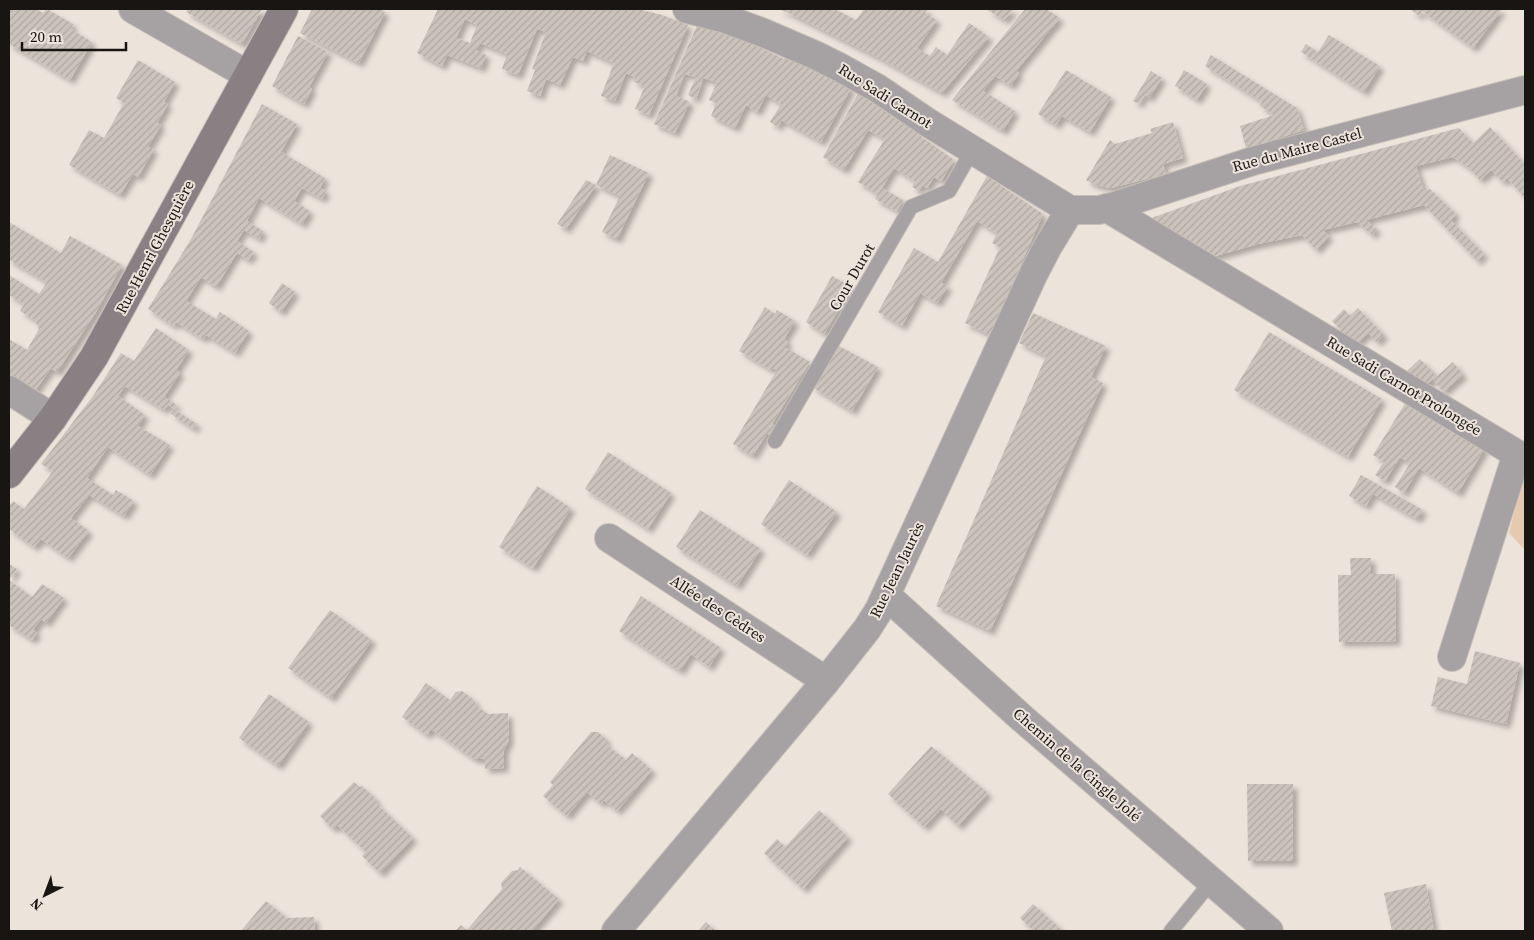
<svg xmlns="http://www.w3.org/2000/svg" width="1534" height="940" viewBox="0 0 1534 940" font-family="'Source Serif 4',serif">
<defs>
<pattern id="building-hatch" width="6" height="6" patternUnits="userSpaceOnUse" patternTransform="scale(1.25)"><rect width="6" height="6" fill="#ccc4bc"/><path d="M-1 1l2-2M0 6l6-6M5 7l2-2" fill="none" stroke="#aea8a1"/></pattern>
<filter id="shadow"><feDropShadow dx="4.5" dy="4.5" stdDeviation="2.5" flood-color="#0004"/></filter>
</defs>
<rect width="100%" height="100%" fill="#ece3db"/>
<polygon fill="#e5cab0" points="1525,472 1525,550 1509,533"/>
<g fill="url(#building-hatch)" fill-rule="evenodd" filter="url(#shadow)">
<polygon points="9,9 36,9 43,13 47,9 73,24 71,29 92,42 70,80 9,44"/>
<polygon points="188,9 262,9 242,44 186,12"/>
<polygon points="312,9 380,9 385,12 359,63 300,33"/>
<path d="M 438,9 L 638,9 L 662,15 L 688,25 L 649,115 L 635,109 L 645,86 L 634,82 L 635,77 L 626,73 L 615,101 L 601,96 L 614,63 L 587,51 L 583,61 L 573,57 L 560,85 L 546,79 L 540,96 L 527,91 L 535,70 L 532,69 L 546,32 L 537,29 L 518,75 L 502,69 L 507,54 L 480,43 L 476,50 L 486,55 L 481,68 L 447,55 L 442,66 L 417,53 ZM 465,19 L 477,25 L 470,43 L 456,38 Z"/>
<polygon points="778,9 835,9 856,20 864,9 878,9 881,11 882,9 928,9 925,13 937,20 917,48 930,56 936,47 947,55 969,23 989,37 942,93 879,58 791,14"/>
<polygon points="986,9 1014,9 1004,20"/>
<polygon points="1025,9 1046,9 1060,18 1016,71 1019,73 1011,86 995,76 983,91 1015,111 1003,131 952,100"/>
<polygon points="1410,9 1502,9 1473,48 1422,11 1419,16"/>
<polygon points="698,23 756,43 755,45 784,59 786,56 851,88 821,142 781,120 778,127 770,122 781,104 766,95 757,112 746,105 735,128 711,116 716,103 709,100 717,82 703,78 696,99 688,95 696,77 684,74 676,96 690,102 675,133 654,124"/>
<polygon points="1329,35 1380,66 1364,92 1301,52 1306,44 1318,52"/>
<polygon points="298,36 328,52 309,87 312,89 304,104 272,86"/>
<polygon points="1211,55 1297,108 1304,130 1246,148 1240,126 1274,115 1260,106 1262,102 1205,66"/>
<polygon points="138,60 175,82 164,102 168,104 157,123 161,125 148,147 154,149 138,177 133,174 120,195 69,165 89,130 104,138 124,103 116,98"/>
<polygon points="1066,70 1111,97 1090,132 1062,116 1056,125 1038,114"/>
<polygon points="1184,70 1207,84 1197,100 1175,86"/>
<polygon points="1151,71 1162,78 1149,98 1145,94 1139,104 1133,101"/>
<polygon points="859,92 917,130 915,132 954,160 941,181 934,177 927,188 922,185 919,191 912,187 915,181 894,168 882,188 903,200 897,211 875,199 878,194 858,182 885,139 868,130 844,170 823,157"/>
<polygon points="262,104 297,124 281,152 325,178 320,188 326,191 322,199 302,188 294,201 310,211 302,224 259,198 247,221 263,231 259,239 244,230 237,241 254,252 248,260 237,253 216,287 201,277 186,301 216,319 220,312 249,331 235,353 206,335 203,339 176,322 174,326 148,309 191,239"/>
<polygon points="1173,122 1183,158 1163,164 1166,174 1111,188 1096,185 1086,180 1110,140 1115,144 1152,133 1150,129"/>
<polygon points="1490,127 1525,164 1525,198 1507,178 1503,182 1491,170 1480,180 1469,168 1453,157 1416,166 1424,191 1430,189 1456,214 1451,220 1484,254 1477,261 1424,205 1366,220 1377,229 1372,235 1357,222 1323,230 1329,236 1316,250 1302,235 1258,244 1212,257 1149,219 1240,186 1459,128 1473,143"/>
<polygon points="610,155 649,173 617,239 602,232 620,196 596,185"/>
<polygon points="987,176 1043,214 990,335 965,323 1000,247 992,243 997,233 977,221 941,283 948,286 937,303 920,293 902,326 878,312 914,248 938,262"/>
<polygon points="586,180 596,185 566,229 557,224"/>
<polygon points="9,222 61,253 70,236 122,265 96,312 57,372 51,368 35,391 9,374 9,339 27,350 39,329 35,320 20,311 24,304 9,295 9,275 39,294 47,282 9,260"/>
<polygon points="832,276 852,287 824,334 806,322"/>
<polygon points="282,283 295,292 281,312 269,303"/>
<polygon points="765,307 775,314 777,310 795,321 784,339 788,342 785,347 810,362 772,424 775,426 770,435 767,433 753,456 733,444 777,370 773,368 771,370 739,351"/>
<polygon points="1358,308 1384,335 1377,342 1368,333 1356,344 1353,343 1332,321 1344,309 1350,316"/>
<polygon points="1033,313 1106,346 1091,377 1103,383 990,631 936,606 1046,356 1019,343"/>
<polygon points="156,328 189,350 176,370 180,373 164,397 177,405 174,409 168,405 164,410 125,386 118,396 145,415 138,426 170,445 150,475 108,447 87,478 113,495 116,490 134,501 124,516 89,495 71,518 89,531 68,558 41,539 34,547 9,529 9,506 13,501 24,509 53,471 41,464 93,396 121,353 134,361"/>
<polygon points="1269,332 1382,399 1348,457 1234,390"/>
<polygon points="837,345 878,367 852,411 812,387"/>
<polygon points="1420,359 1437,376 1453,362 1463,375 1443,392 1433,379 1424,386 1406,372"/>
<polygon points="1406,402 1485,448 1458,493 1419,468 1404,493 1395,487 1410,463 1400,457 1385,481 1375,475 1384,462 1373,455"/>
<polygon points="174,409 197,424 194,429 171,414"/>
<polygon points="608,452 671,493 648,529 585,489"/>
<polygon points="1361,475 1423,510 1417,519 1373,494 1366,506 1349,496"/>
<polygon points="789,480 837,512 807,555 761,524"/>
<polygon points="537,486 571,508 533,568 499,547"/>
<polygon points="700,510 761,549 737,586 676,547"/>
<polygon points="1350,558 1371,558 1371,574 1395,574 1396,641 1339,642 1338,575 1351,575"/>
<polygon points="9,564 17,569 9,580 32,597 42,584 64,598 46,623 41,619 33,630 37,633 32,640 9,625"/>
<polygon points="641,596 721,648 709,667 691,654 680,671 619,631"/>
<polygon points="330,610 372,640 331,698 288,668"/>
<polygon points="1475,651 1520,663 1506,724 1431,706 1438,677 1467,684"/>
<polygon points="426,683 450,700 456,692 462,691 474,700 476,706 488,714 508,713 509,740 504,750 504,768 485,769 484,759 474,759 431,729 427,735 402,717"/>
<polygon points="269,694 309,722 278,766 239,738"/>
<polygon points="591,732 598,732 606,739 606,744 626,760 632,753 652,770 617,811 604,800 601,804 587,792 567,816 543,796 553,785 550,782"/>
<polygon points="931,746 988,793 958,826 941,809 924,827 888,794"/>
<polygon points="354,782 360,787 362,786 377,800 375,802 413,838 380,873 362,856 366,852 337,825 333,829 320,816"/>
<polygon points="1247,784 1293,784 1293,861 1248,861"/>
<polygon points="819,810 848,837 803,889 764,853 777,839 785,847"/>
<polygon points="520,867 559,899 532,931 455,931 461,925 467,930 502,889 501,883 512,871 518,870"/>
<polygon points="1426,884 1434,931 1392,931 1384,893"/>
<polygon points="266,901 287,918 314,917 315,931 241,931"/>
<polygon points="1033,904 1062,930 1061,931 1034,931 1020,918"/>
<polygon points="706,922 716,931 698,931"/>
</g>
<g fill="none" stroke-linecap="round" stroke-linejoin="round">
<defs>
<g id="lane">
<polyline points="775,441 911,207 949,191 973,149"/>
<polyline points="1171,931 1212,881"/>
</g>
<g id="street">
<polyline points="133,9 248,75"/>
<polyline points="687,9 726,19 764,33 815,55 841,68 877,88 927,122 1070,210 1099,210 1115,206 1253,161 1525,90"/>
<polyline points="1107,208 1517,454 1452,657"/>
<polyline points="9,390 53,418"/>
<polyline points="609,538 826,681"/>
<polyline points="887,596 1023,719 1269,931"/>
<polyline points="616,931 826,681 867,629 879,610 1034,273 1047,248 1070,210"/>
</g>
<polyline id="secondary" points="9,474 53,418 94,357 284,9"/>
</defs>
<use href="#lane" stroke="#c6beb7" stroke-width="16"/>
<use href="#street" stroke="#c6beb7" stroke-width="30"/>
<use href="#secondary" stroke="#c6beb7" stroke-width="30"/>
<use href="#lane" stroke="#a6a1a3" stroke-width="14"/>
<use href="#street" stroke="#a6a1a3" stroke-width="28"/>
<use href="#secondary" stroke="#888083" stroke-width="28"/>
</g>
<g text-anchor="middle" stroke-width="4" stroke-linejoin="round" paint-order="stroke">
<g font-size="15" fill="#181512" stroke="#ece3db">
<text transform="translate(885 96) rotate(32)" y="5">Rue Sadi Carnot</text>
<text transform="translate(1297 150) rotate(-15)" y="5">Rue du Maire Castel</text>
<text transform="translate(155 247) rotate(-62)" y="5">Rue Henri Ghesquière</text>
<text transform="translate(852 277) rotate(-60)" y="5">Cour Durot</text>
<text transform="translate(1404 386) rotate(31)" y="5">Rue Sadi Carnot Prolongée</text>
<text transform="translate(897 570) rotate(-64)" y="5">Rue Jean Jaurès</text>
<text transform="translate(718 609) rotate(33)" y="5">Allée des Cèdres</text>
<text transform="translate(1077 765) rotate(41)" y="5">Chemin de la Cingle Jolé</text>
</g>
</g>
<rect width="1534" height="940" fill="none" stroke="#181512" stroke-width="20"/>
<g transform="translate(45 895) rotate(222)" stroke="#ece3db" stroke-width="4" paint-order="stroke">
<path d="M0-4L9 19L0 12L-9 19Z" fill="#181512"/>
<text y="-8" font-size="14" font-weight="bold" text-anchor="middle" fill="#181512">N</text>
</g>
<path d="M22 42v8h104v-8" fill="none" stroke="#181512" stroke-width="2.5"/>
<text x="30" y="42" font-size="15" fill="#181512" stroke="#ece3db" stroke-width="4" paint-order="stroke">20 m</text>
</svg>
